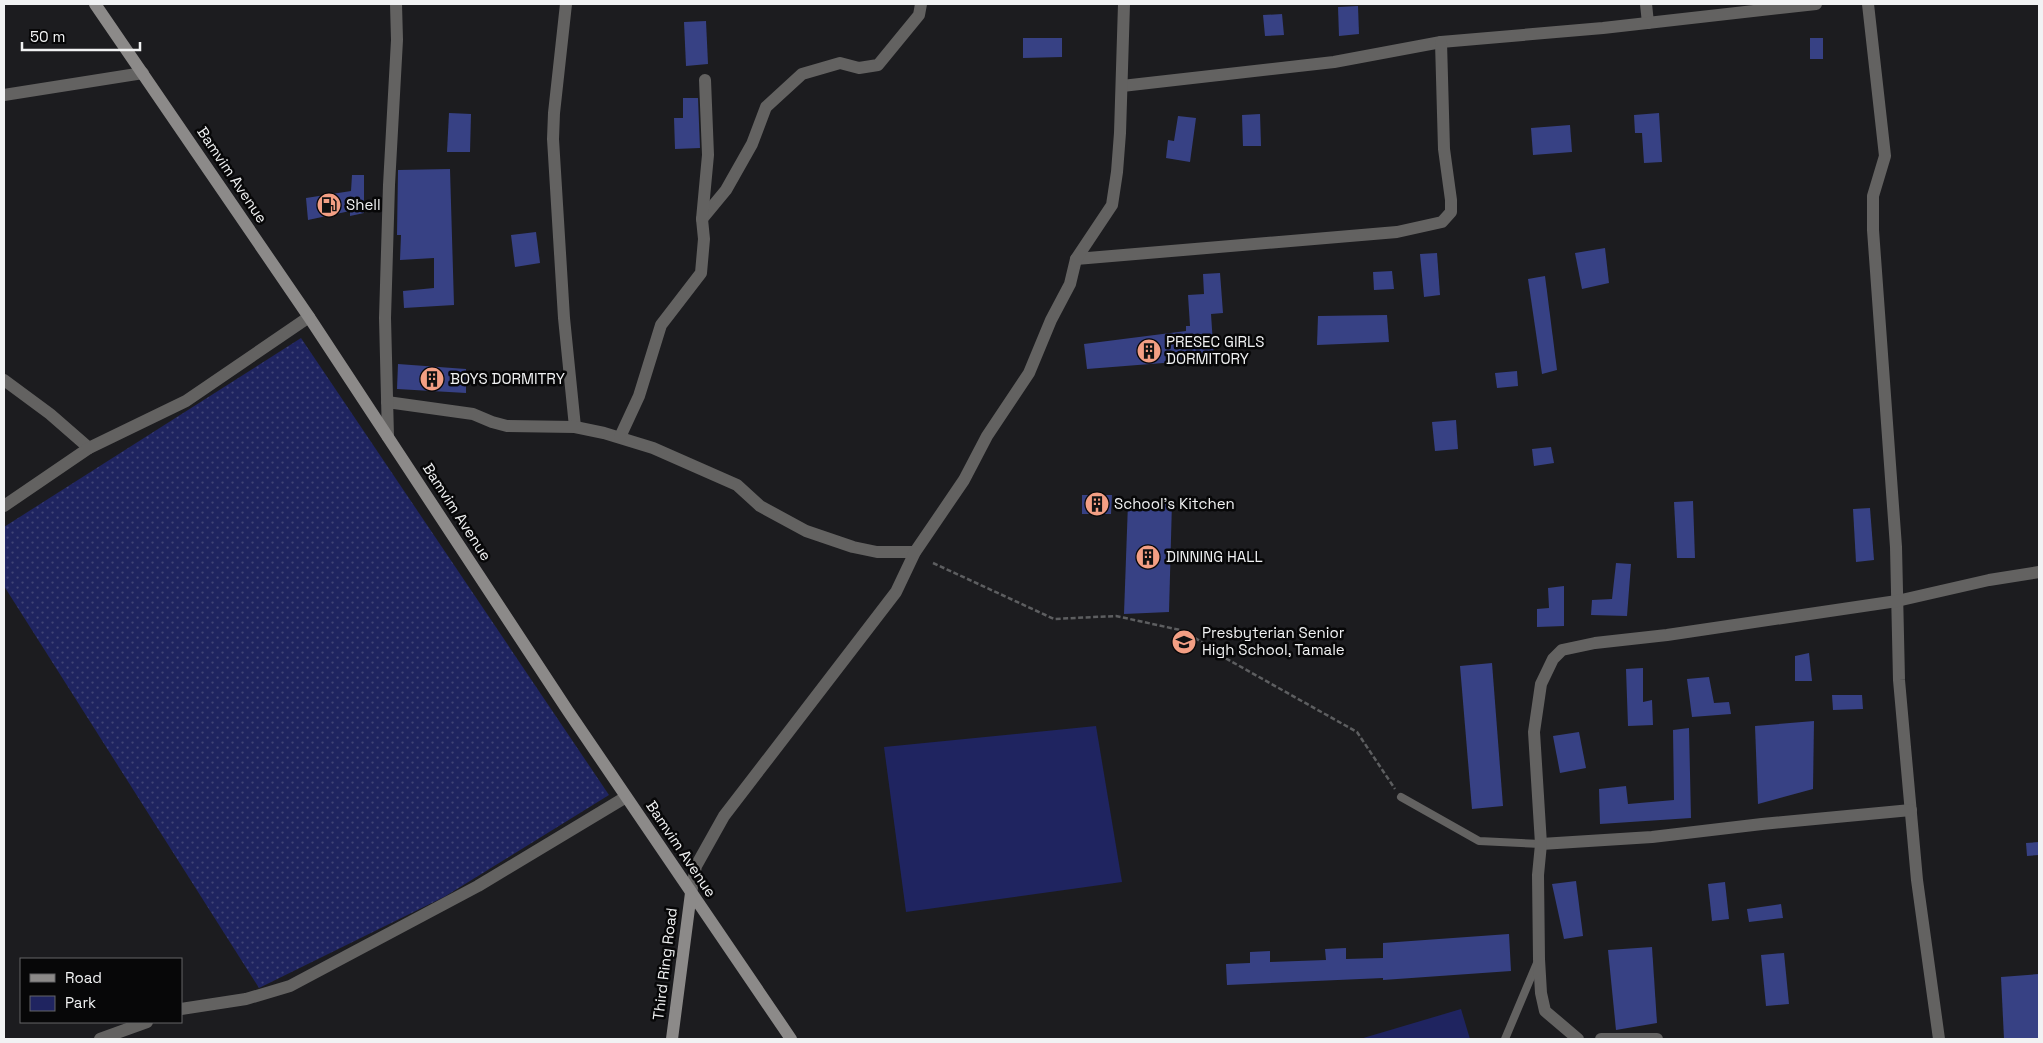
<svg xmlns="http://www.w3.org/2000/svg" width="2043" height="1043" viewBox="0 0 2043 1043" font-family="'Space Grotesk',sans-serif">
<defs>
<pattern id="grass-dots" width="8" height="8" patternUnits="userSpaceOnUse" patternTransform="scale(1.25)"><rect width="8" height="8" fill="#1f2460"/><path d="M2 2h.1M6 6h.1" fill="none" stroke="#404477" stroke-width="1.8" stroke-linecap="round"/></pattern>
</defs>
<rect width="100%" height="100%" fill="#1c1c1f"/>
<polygon fill="url(#grass-dots)" points="301,338 609,795 444,897 259,988 4,586 4,527"/>
<g fill="#1f2460">
<polygon points="1096,726 1122,882 906,912 884,747"/>
<polygon points="1461,1009 1470,1039 1360,1039"/>
</g>
<g fill="#374184">
<polygon points="1358,6 1359,34 1339,36 1338,7"/>
<polygon points="1282,14 1284,35 1265,36 1263,15"/>
<polygon points="706,21 708,64 686,66 684,22"/>
<polygon points="1023,38 1062,38 1062,57 1023,58"/>
<rect x="1810" y="38" width="13" height="21"/>
<polygon points="683,98 698,98 700,148 675,149 674,118 683,118"/>
<polygon points="449,113 471,114 470,152 447,152"/>
<polygon points="1659,113 1662,162 1644,163 1642,133 1635,133 1634,115"/>
<polygon points="1260,114 1261,146 1243,146 1242,115"/>
<polygon points="1178,116 1196,118 1190,162 1166,158 1168,140 1174,141"/>
<polygon points="1570,125 1572,152 1533,155 1531,128"/>
<polygon points="450,169 454,305 404,308 403,291 434,288 434,258 400,260 401,235 397,235 398,170"/>
<polygon points="352,175 364,175 364,213 350,216 350,211 308,220 306,198 351,191"/>
<polygon points="536,232 540,263 515,267 511,235"/>
<polygon points="1605,248 1609,283 1582,289 1575,253"/>
<polygon points="1437,253 1440,295 1424,297 1420,254"/>
<polygon points="1392,271 1394,289 1374,290 1373,272"/>
<polygon points="1220,273 1223,313 1211,314 1214,359 1087,369 1084,344 1186,331 1186,326 1190,326 1188,295 1204,294 1203,274"/>
<polygon points="1545,276 1557,370 1542,374 1528,279"/>
<polygon points="1387,315 1389,342 1317,345 1318,316"/>
<polygon points="398,364 466,369 466,393 397,389"/>
<polygon points="1517,371 1518,386 1497,388 1495,373"/>
<polygon points="1456,420 1458,449 1435,451 1432,422"/>
<polygon points="1551,447 1554,463 1534,466 1532,449"/>
<polygon points="1082,495 1112,495 1111,514 1082,514"/>
<polygon points="1693,501 1695,558 1677,558 1674,502"/>
<polygon points="1172,502 1169,612 1124,614 1128,503"/>
<polygon points="1870,508 1874,560 1856,562 1853,509"/>
<polygon points="1616,563 1631,564 1627,616 1591,615 1592,600 1612,599"/>
<polygon points="1564,586 1564,626 1537,627 1537,609 1549,608 1548,588"/>
<polygon points="1809,653 1812,681 1795,681 1795,656"/>
<polygon points="1492,663 1503,806 1472,809 1460,666"/>
<polygon points="1643,668 1643,702 1652,700 1653,725 1628,726 1626,669"/>
<polygon points="1709,677 1714,703 1729,702 1731,714 1692,717 1687,679"/>
<polygon points="1832,695 1862,695 1863,709 1833,710"/>
<polygon points="1814,721 1813,789 1758,804 1755,726"/>
<polygon points="1689,728 1691,818 1600,824 1599,789 1626,786 1628,804 1674,800 1673,730"/>
<polygon points="1579,732 1586,768 1560,773 1553,736"/>
<polygon points="2039,842 2039,855 2027,856 2026,843"/>
<polygon points="1576,881 1583,936 1564,939 1552,884"/>
<polygon points="1725,882 1729,919 1712,921 1708,884"/>
<polygon points="1781,904 1783,918 1749,922 1747,909"/>
<polygon points="1509,934 1511,971 1383,980 1383,978 1227,985 1226,964 1250,963 1250,952 1270,951 1270,962 1326,960 1325,949 1346,948 1346,959 1383,958 1383,943"/>
<polygon points="1652,947 1657,1023 1616,1030 1608,950"/>
<polygon points="1784,953 1789,1004 1766,1006 1761,955"/>
<polygon points="2039,974 2039,1039 2004,1039 2001,977"/>
</g>
<g fill="none" stroke-linecap="round" stroke-linejoin="round">
<polyline stroke="#5d5e60" stroke-width="2.5" stroke-dasharray="5 2.5" stroke-linecap="butt" points="933,563 1054,619 1116,616 1180,630 1202,642 1218,654 1357,732 1395,789"/>
<g stroke="#636261" stroke-width="8">
<polyline points="1401,797 1479,841 1541,844"/>
<polyline points="1505,1039 1537,963"/>
</g>
<g stroke="#636261" stroke-width="12">
<polyline points="566,4 554,113 553,139 564,318 575,427"/>
<polyline points="1646,4 1648,23"/>
<polyline points="1868,4 1885,156 1873,196 1873,230 1896,547 1899,680 1905,747 1917,880 1939,1039"/>
<polyline points="1122,86 1334,62 1441,42 1603,28 1816,4"/>
<polyline points="4,95 143,73"/>
<polyline points="702,219 726,190 752,144 766,107 802,74 840,63 859,68 878,65 919,15 921,4"/>
<polyline points="1076,259 1397,232 1442,222 1451,212 1451,200 1444,149 1441,42"/>
<polyline points="4,380 50,414 89,448"/>
<polyline points="387,402 473,414 492,422 507,426 575,427 604,433 653,448 737,485 760,506 806,531 853,547 877,552 915,552"/>
<polyline points="388,437 385,318 389,185 397,40 396,4"/>
<polyline points="620,437 639,396 661,325 701,273 704,239 702,219 708,155 705,80"/>
<polyline points="4,506 89,448 186,401 309,317"/>
<polyline points="1541,844 1652,837 1762,824 1911,810"/>
<polyline points="691,893 696,866 724,816 896,592 915,552 964,480 987,436 1029,373 1051,320 1070,284 1076,259 1112,205 1117,172 1120,133 1124,4"/>
<polyline points="181,1009 246,999 290,986 478,886 626,797"/>
<polyline points="100,1039 147,1022"/>
<polyline points="1578,1039 1545,1011 1541,993 1539,959 1538,875 1541,844 1534,732 1541,684 1553,659 1562,650 1595,643 1667,635 1897,601 1989,580 2039,572"/>
<polyline points="1601,1039 1657,1039"/>
</g>
<g stroke="#8c8a89" stroke-width="12">
<polyline points="95,4 309,317 568,711 791,1039"/>
<polyline points="672,1039 691,893"/>
</g>
</g>
<defs>
<symbol id="fuel-disc" viewBox="-11 -11 22 22"><circle r="9.5" fill="#f39f84" stroke="#070708"/><path d="M-5.5-6h7V0h2V4h1.3V-2.5L3-4.5l.8-.8L6-3V5H2.5V1h-1V6h-7ZM-4.2-4.7v3.2H.2V-4.7Z" fill="#111"/></symbol>
<symbol id="building-disc" viewBox="-11 -11 22 22"><circle r="9.5" fill="#f39f84" stroke="#070708"/><path d="M-4-6H4V6H1V3H-1V6H-4ZM-2.5-4.3h1.7v1.8h-1.7ZM.8-4.3h1.7v1.8H.8ZM-2.5-1h1.7V.8h-1.7ZM.8-1h1.7V.8H.8Z" fill="#111"/></symbol>
<symbol id="school-disc" viewBox="-11 -11 22 22"><circle r="9.5" fill="#f39f84" stroke="#070708"/><path d="M0-5L7-2L0 1L-7-2ZM-4 1L0 2.5L4 1V4Q0 6-4 4Z" fill="#111"/></symbol>
</defs>
<g fill-rule="evenodd">
<use href="#fuel-disc" x="315" y="191" width="28" height="28"/>
<use href="#building-disc" x="1135" y="337" width="28" height="28"/>
<use href="#building-disc" x="418" y="365" width="28" height="28"/>
<use href="#building-disc" x="1083" y="490" width="28" height="28"/>
<use href="#building-disc" x="1134" y="543" width="28" height="28"/>
<use href="#school-disc" x="1170" y="628" width="28" height="28"/>
</g>
<g text-anchor="middle" stroke-width="5" stroke-linejoin="round" paint-order="stroke">
<g font-size="15" fill="#f1f2f3" stroke="#070708">
<text transform="translate(232 175) rotate(56)" y="5">Bamvim Avenue</text>
<text transform="translate(457 512) rotate(57)" y="5">Bamvim Avenue</text>
<text transform="translate(681 849) rotate(56)" y="5">Bamvim Avenue</text>
<text transform="translate(665 964) rotate(-83)" y="5">Third Ring Road</text>
</g>
<g font-size="15" fill="#f1f2f3" stroke="#070708" text-anchor="start">
<text x="346" y="210">Shell</text>
<text x="1166" y="347">PRESEC GIRLS<tspan x="1166" dy="17">DORMITORY</tspan></text>
<text x="450" y="384">BOYS DORMITRY</text>
<text x="1114" y="509">School's Kitchen</text>
<text x="1166" y="562">DINNING HALL</text>
<text x="1202" y="638">Presbyterian Senior<tspan x="1202" dy="17">High School, Tamale</tspan></text>
</g>
</g>
<rect width="2043" height="1043" fill="none" stroke="#f1f2f3" stroke-width="10"/>
<rect x="20" y="958" width="162" height="65" fill="#070708" stroke="#656566"/>
<rect x="30" y="974" width="25" height="8" fill="#8c8a89" stroke="#656566"/>
<text x="65" y="983" font-size="15" fill="#f1f2f3">Road</text>
<rect x="30" y="996" width="25" height="15" fill="#1f2460" stroke="#656566"/>
<text x="65" y="1008" font-size="15" fill="#f1f2f3">Park</text>
<path d="M22 42v8h118v-8" fill="none" stroke="#f1f2f3" stroke-width="2.5"/>
<text x="30" y="42" font-size="15" fill="#f1f2f3" stroke="#070708" stroke-width="4" paint-order="stroke">50 m</text>
</svg>
